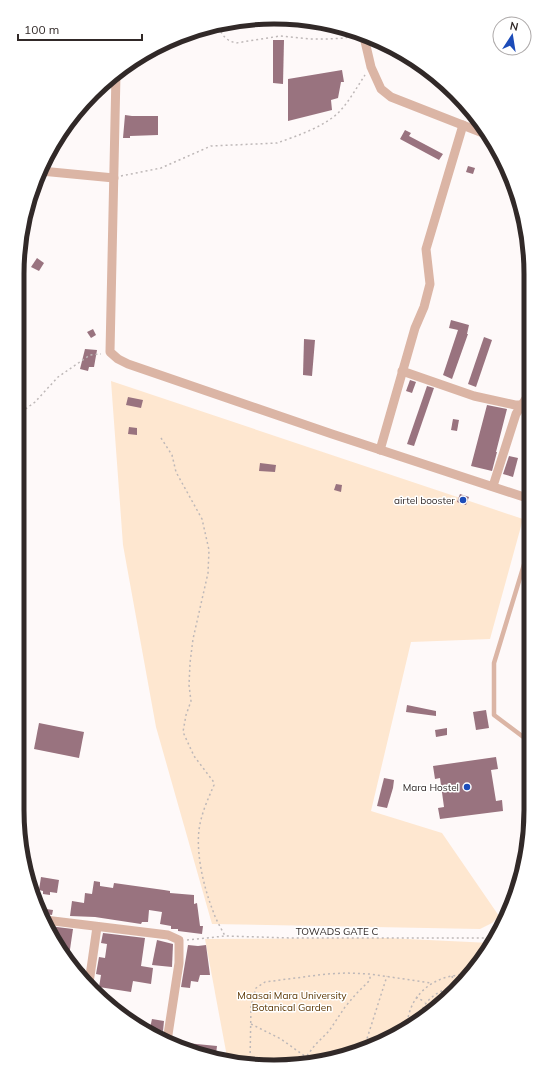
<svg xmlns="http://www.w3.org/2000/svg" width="548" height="1084" viewBox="0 0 548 1084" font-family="Mulish,sans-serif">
<rect width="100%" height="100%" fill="#fef9f9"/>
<g fill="#fee7d0">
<polygon points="111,381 523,519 490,639 411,642 371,811 442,833 499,916 492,923 480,929 212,924 156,727 123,545"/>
<polygon points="386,938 491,943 456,992 387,1041 307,1065 228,1062 205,939"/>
</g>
<g fill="#99737f">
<polygon points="273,40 284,40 283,84 273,83"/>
<polygon points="342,70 344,82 341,82 338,98 331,100 332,110 288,121 288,79"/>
<polygon points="125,115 132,116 158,116 158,135 130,136 130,138 123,138"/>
<polygon points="405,130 411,133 409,136 443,154 439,160 400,139"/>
<polygon points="468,166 475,168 473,174 466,172"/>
<polygon points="37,258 44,263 39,271 31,267"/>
<polygon points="451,320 469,325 467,334 468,334 452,379 443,375 458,330 449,328"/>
<polygon points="93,329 96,335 91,338 87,332"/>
<polygon points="484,337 492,340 476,387 468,384"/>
<polygon points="304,339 315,340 312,376 303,375"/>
<polygon points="85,349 97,350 94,367 89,367 88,371 80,369"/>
<polygon points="410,380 416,382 412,393 406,391"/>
<polygon points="427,386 434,388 414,446 407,444"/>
<polygon points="128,397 143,400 141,408 126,405"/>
<polygon points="487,405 507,409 496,452 497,452 492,471 471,466"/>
<polygon points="453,419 459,420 457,431 451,430"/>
<polygon points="129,427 137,428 137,435 128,434"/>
<polygon points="509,456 518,458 513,477 503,474"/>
<polygon points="260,463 276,465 275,472 259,471"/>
<polygon points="336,484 342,485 341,492 334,490"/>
<polygon points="460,494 469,497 466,505 457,502"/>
<polygon points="407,705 436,711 436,716 406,712"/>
<polygon points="486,710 489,728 476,730 473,712"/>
<polygon points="39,723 84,732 79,758 34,749"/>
<polygon points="447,728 447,735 436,737 435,730"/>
<polygon points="496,757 498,769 491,770 496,801 502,800 503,811 440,819 438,808 444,807 440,778 435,779 433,766"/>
<polygon points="384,778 394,780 393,788 387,808 377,806"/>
<polygon points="41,877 59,880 57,893 50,892 50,895 43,894 43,891 39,890"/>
<polygon points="94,881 100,882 100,886 113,888 114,883 164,890 170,891 170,893 194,895 194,904 197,903 200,926 203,926 202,934 178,931 178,929 171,929 171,926 160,924 162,912 149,910 148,922 142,922 141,924 95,917 70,916 72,901 84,903 85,893 92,894"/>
<polygon points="46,909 53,910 52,915 46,914"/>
<polygon points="49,926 73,929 68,963 50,929"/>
<polygon points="103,933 145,938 141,966 153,968 151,984 133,981 131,992 99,987 101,975 96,974 99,957 105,958 107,944 101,943"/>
<polygon points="157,940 173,944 172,967 152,965"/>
<polygon points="188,945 198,946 206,945 210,975 200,975 198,982 191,981 190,988 181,987"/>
<polygon points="71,967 85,969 84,978 80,975"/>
<polygon points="152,1019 164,1021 163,1031 150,1028"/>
<polygon points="176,1042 217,1046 216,1054 192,1050 176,1044"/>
</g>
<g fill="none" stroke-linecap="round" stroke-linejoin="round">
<g stroke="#beb8b8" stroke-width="1.5" stroke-dasharray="2 3" stroke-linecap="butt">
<path d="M 219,27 C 222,36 227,41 236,43 L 280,36 L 310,39 L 327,39 L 345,38 L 354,35"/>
<polyline points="471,119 474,114"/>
<path d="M 121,176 L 161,168 L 211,146 L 277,143 C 297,136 326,126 340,111 C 350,100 357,87 365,75"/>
<polyline points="17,414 20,413 35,402 58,377 90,355 101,354"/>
<path d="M 161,438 L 172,455 L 176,472 L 202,519 L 209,550 L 208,573 L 193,639 L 190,663 L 189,685 L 191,701 L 186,715 L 183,732 L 194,756 L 213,781 L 214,785 C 208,799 201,814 199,830 C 196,855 204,888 213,911 C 216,920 221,928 225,936"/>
<polyline points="530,627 527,628 530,655"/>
<polyline points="187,940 225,936 291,938 495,938"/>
<polyline points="452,976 455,986"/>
<polyline points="416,997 425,1002"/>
<polyline points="430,1010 440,999 454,993"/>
<path d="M 419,1018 C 424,998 441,988 460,986"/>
<polyline points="251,1024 281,1039 306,1057"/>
<path d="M 407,1027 C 408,994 436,973 468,975"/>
<polyline points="364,1048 387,976"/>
<polyline points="250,1063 251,1006 256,988 265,982 326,974 346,973 370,974 431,983"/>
<polyline points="308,1065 306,1057 315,1045 329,1031 345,1007 356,994 370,980 370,974"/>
</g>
<polyline stroke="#dbb5a5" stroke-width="4.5" points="530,545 494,663 494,715 530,742"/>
<g stroke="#dbb5a5" stroke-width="9">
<polyline points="364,37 371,67 381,89 391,97 488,135"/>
<polyline points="116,74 110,352 118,359 128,364 332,434 530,499"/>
<polyline points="41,171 114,178"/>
<polyline points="402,371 474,396 515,405 521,405"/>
<polyline points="380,450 415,328 424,307 430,284 426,249 463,125"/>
<polyline points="493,486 516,414 529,394"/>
<polyline points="45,920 168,935 179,940 179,963 167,1041"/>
<polyline points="89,983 97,927"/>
</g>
</g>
<g fill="#1c4cb9" stroke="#fff" stroke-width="1.5">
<circle cx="463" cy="500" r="4"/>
<circle cx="467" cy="787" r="4"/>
</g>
<g text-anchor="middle" stroke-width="3" stroke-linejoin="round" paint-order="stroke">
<g font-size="10" fill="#312928" stroke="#fff" text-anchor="end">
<text x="455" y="504">airtel booster</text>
<text x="459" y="791">Mara Hostel</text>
</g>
<g font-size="10" fill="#312928" stroke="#fff">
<text x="337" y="935">TOWADS GATE C</text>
</g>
<g font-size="10" fill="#5a3500" stroke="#fff">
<text x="292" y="999">Maasai Mara University<tspan x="292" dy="12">Botanical Garden</tspan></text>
</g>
</g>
<path d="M0 0H548V1084H0ZM274 24H274A250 250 0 0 1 524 274V810A250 250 0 0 1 274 1060H274A250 250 0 0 1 24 810V274A250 250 0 0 1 274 24Z" fill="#fff" fill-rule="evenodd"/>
<path fill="none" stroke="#312928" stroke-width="5" d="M274 24H274A250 250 0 0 1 524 274V810A250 250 0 0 1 274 1060H274A250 250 0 0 1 24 810V274A250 250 0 0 1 274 24Z"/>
<g transform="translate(512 36) rotate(12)"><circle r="19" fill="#ffffff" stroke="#ada9a9"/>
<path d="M0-3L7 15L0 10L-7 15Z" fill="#1c4cb9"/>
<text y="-6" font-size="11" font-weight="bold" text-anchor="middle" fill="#312928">N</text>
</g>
<path d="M18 34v6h124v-6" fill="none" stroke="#312928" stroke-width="2"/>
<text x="24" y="34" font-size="12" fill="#312928" stroke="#ffffff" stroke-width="3" paint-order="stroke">100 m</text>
</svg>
